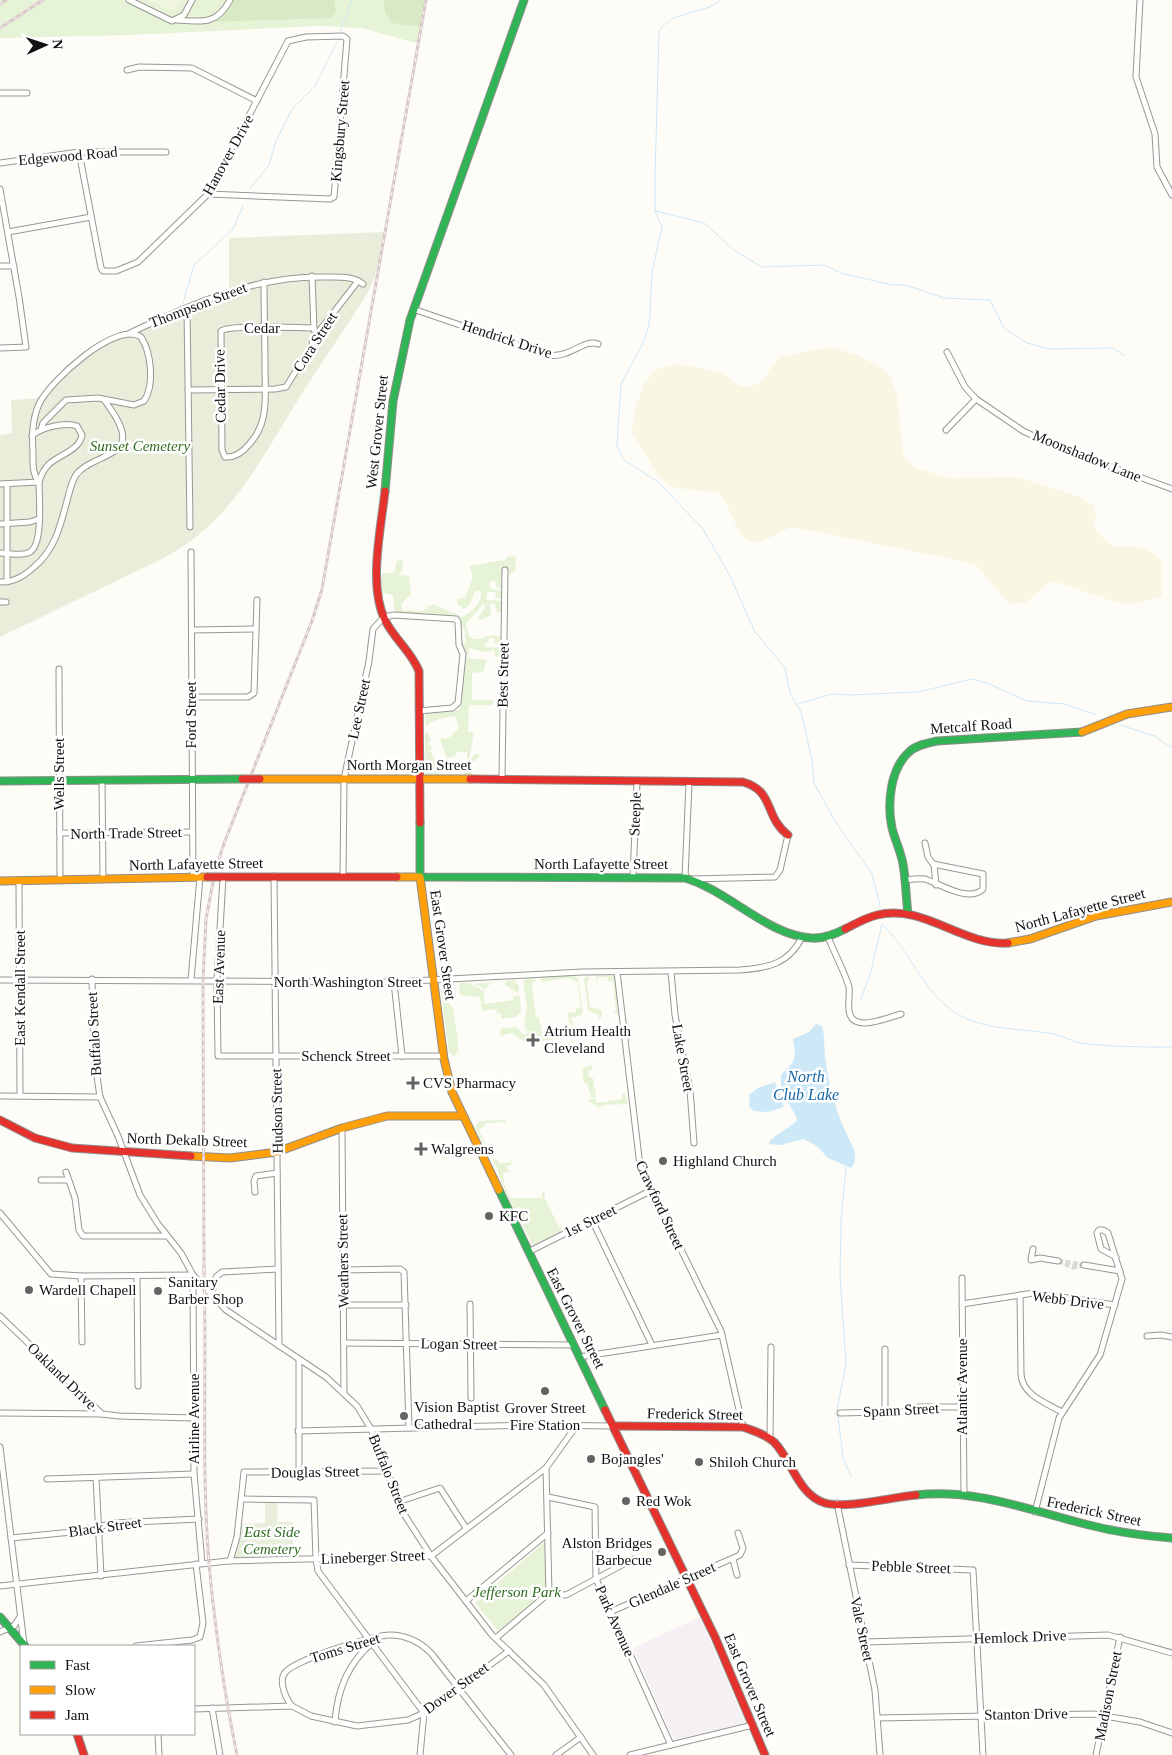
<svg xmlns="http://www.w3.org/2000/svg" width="1172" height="1755" viewBox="0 0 1172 1755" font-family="Georgia,serif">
<rect width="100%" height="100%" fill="#fdfcf7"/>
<polygon fill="#f5f0f3" points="700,1617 744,1720 742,1725 674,1740 633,1648"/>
<polygon fill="#f9f7e4" points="830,347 855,354 882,368 890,377 897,394 903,453 908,462 916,468 948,478 1017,477 1080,497 1093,505 1096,513 1094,528 1106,541 1115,547 1142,547 1162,560 1162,596 1143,602 1126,604 1112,601 1056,582 1047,584 1027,602 1011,604 1005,600 978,567 962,561 798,528 789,528 761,542 749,541 740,534 724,499 719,493 676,488 668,484 659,477 632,432 635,407 644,385 655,370 674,364 694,367 720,372 740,386 750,387 761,382 779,357"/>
<g fill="#e7f3d7">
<polygon points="0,0 426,0 419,44 362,28 319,26 130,35 0,38"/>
<path d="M 508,556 L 516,557 L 515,572 L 509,574 L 509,568 L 503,567 L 503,588 L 497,588 L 495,581 L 490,581 L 490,589 L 503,591 L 503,599 L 496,598 L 495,592 L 487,592 L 487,600 L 503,601 L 503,612 L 497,612 L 495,604 L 490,604 L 491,615 L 479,621 L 478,618 L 485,607 L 484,603 L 466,624 L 469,636 C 478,643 480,637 489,636 C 493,635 498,636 502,637 L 502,645 L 494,643 L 494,638 L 489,638 L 489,642 L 485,643 L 486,647 L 501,648 L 501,657 L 495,657 L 494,650 L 483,652 L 469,648 L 469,654 L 466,655 L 467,658 L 487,660 L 483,672 L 472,673 L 472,700 L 493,700 L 493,705 L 469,705 L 468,732 L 474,732 L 469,760 L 476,753 L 480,756 L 472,763 L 472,776 L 465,776 L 464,771 L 468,770 L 467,752 L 457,752 L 454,757 L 449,757 L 448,760 L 440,740 L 442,737 L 444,739 L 452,736 L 452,734 L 459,728 L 455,716 C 442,719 438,717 426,726 L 425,713 L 460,710 L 465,652 L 462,645 L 465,643 L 465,632 L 459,621 L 395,613 L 393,595 L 381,592 L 382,573 L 394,573 L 397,561 L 403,560 L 402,570 L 399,575 L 409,576 L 411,594 L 401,604 L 402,610 L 422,611 L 433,604 L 463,617 C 473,611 482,603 481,591 L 475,591 L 470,604 L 464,609 L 457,604 L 457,599 L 465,598 L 473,577 L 469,566 L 505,560 Z"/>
<polygon points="425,733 428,733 431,740 428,743 430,746 433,747 430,750 435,761 439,762 436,764 436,772 439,773 440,776 428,776 425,773"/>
<polygon points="598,975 615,976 618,1014 613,1013 616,1011 613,981 608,981 607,977 598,977 596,982 596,978"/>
<polygon points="556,976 575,976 578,978 583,1012 580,1016 571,1018 574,1029 569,1022 568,1013 576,1012 576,1008 581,1007 577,982 568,978 541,982 540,980 542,977"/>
<polygon points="588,976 590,979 587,982 590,1007 602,1010 602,1016 599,1020 598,1015 588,1010 584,978"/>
<polygon points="533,978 534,982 532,984 536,1017 539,1017 542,1034 551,1034 551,1036 554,1036 555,1033 559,1037 571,1037 541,1041 538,1037 523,1041 512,1033 500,1036 501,1029 515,1027 525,1035 528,1032 524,1025 527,1008 523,982 525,979"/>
<polygon points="514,980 519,986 518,993 505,985 506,981 491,983 485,989 474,984"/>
<polygon points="459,983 469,983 484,991 484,1004 513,1000 513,996 520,996 521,1012 515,1017 501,1019 501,1013 497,1014 496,1009 482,1011 480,997 460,995"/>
<polygon points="450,984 447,987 449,1004 453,1007 459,1051 454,1056 449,1053 441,990 443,986"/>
<path d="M 603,1063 L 592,1066 L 592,1070 L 588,1071 L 589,1077 L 593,1078 L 596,1097 L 586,1099 L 591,1098 C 590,1091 588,1089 587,1083 L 584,1083 L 582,1068 Z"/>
<polygon points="622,1094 625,1094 628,1104 602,1105 599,1108 587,1100 595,1098 597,1103 622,1099"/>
<polygon points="504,1120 507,1121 506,1124 504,1122 487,1123 479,1130 493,1160 498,1159 499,1163 509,1163 511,1159 511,1165 507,1166 511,1176 509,1172 503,1173 504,1184 511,1198 542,1198 542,1192 545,1192 544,1197 559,1227 564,1229 582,1221 582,1215 586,1217 585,1221 537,1245 532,1244 520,1221 525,1217 520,1219 516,1211 521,1209 521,1207 514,1209 498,1174 498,1171 475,1127 479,1121"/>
<polygon points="548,1539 548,1592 500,1633 475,1603"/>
</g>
<g fill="#d8eac5">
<polygon points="230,0 334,0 336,11 332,18 204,22 215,18"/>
<polygon points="384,0 426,0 422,27 392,23 385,13"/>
</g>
<g fill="#e9eedb">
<path d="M 386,232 L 378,269 L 368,292 C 347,327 323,360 301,395 C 262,457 233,520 166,557 L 0,637 L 0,435 L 12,433 L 11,400 L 42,398 L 47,390 L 100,345 L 229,292 L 229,238 Z"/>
<polygon points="265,1499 278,1499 277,1522 293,1522 293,1559 230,1561 239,1524 265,1523"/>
</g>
<polygon fill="#f0f6e1" points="148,0 181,0 177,7 170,10"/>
<g fill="#cde8f7">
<path d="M 816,1024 L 822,1026 C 825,1037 824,1047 825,1057 C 829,1088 837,1116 851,1143 C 855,1152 858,1161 851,1168 L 828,1158 L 817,1146 L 803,1139 L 781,1145 L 769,1144 L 770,1140 L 796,1122 L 797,1118 C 790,1103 779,1094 781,1075 L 793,1062 L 795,1055 L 793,1039 L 809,1032 Z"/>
<polygon points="775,1082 784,1107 767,1112 753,1111 749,1106 750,1094 758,1088"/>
</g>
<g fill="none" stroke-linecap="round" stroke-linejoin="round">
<g stroke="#cde8f7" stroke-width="1">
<path d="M 721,0 C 702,16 672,9 659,32 L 655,176 L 655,211 L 662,227 L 652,272 L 650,316 L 648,329 L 643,343 L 621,384 L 617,446 L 623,459 L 658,482 L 703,529 L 730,576 L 755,632 L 785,668 L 790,693 L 801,712 L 812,760 L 814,783 L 835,821 L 872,874 L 880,906"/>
<polyline points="340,31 352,0"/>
<polyline points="250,189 269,165 276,141 292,109 315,86 337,42"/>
<polyline points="656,211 704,223 735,251 762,267 824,265 841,273 892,285 906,285 944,298 990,300 1004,328 1027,343 1049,349 1113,348 1125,356"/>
<polyline points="183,303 194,265 233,229 243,206"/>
<polyline points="798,704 832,694 850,695 918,692 972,679 987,683 1027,701 1065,704 1096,715"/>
<polyline points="1120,725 1155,736 1172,748"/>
<path d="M 861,999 L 871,971 L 882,924 C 907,947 919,982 945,1005 C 973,1030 1013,1028 1048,1033 C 1060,1034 1070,1041 1081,1043 C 1111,1047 1142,1047 1172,1047"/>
<polyline points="846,1167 841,1222 840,1275 846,1365 837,1409 843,1457 851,1477"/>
</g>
<g stroke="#dad9d4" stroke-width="5" stroke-dasharray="5 2.5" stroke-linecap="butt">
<polyline points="1058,1261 1073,1267 1084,1265"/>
<polyline points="1058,1261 1084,1265"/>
</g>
<defs>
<g id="street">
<polyline points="129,0 172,21 184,15 192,0"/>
<polyline points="1140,0 1136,77 1155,134 1157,167 1172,195"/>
<path d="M 177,20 C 202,22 217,25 230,0"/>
<polyline points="127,70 139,67 192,68 257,101"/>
<polyline points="0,93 27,93"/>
<polyline points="79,152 101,268 103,271 116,271 138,262 208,194 288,41 306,37 343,36 347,39 334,197 330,199 208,194"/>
<polyline points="0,163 79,152 166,152"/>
<polyline points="0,189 19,297 26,347 0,348"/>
<polyline points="8,232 91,217"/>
<polyline points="0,266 14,266"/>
<polyline points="312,276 314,330"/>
<path d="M 264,282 C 264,311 265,339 265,368 C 265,384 267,402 263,418 C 260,433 243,459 225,457 L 222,450 L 221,331 C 230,324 298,328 314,328"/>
<polyline points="187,308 190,527"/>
<path d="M 413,309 L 548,355 C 569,359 585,338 598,344"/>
<path d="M 130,333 C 191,304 257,275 326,277 C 339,277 353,276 363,284"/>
<polyline points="947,352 965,387 976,399 1023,431 1060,448 1172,489"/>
<polyline points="188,390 275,389 286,387 312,345 314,338 358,281"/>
<polyline points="946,430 976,399"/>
<path d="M 39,482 C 32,473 33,464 33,453 C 32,436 32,420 39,404 C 49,382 116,320 141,337 C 151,352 155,385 144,401 L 134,405 L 98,398 L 66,400 L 43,423 L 41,430"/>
<polyline points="0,484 39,482"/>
<polyline points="0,524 30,522 39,519"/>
<polyline points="191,552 193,878"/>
<path d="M 0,553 C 9,553 20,556 28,553 C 44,548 39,497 39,482 C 41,475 44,469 49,464 C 59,455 80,450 82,435 L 77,426 C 65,422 41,427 32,436"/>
<path d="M 0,582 C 14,582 23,577 34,567 C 56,549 61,523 68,497 C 70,489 72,481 76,475 C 86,460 117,457 122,442 C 126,429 112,411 105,401"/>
<polyline points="7,582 7,484"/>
<polyline points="0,602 6,602"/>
<polyline points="192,630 255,629"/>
<polyline points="59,669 60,880"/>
<polyline points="191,697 248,697 254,693 257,600"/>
<polyline points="502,779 505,570"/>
<polyline points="102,781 103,879"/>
<polyline points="60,833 192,832"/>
<polyline points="934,864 936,885"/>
<polyline points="274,876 279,1346"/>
<polyline points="223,877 217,981 218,1056 444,1056"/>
<polyline points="343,877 344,779 369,661 373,629 384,617 394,615 456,619 458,622 459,645 463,654 458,703 452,708 419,711"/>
<polyline points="633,877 637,782"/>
<polyline points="685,878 689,783"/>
<polyline points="692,879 775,877 780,870 788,835"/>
<path d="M 905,880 C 912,879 918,878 925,879 C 940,884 969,903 983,889 L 983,874 L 933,864 L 928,857 L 925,843"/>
<polyline points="19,881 20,1096"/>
<path d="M 828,937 C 834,952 845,973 849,987 C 850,994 848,1003 849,1010 C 851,1034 886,1018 901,1014"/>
<polyline points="617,972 640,1166 721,1331 743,1427"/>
<polyline points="671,972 675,1015 690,1090 694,1143"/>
<polyline points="92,979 94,1056 100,1097 118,1136 140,1195 158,1224 181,1253 193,1275 194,1474 202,1563"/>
<path d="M 0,980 L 394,982 L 582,972 L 740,970 C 768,968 789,964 802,937"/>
<polyline points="191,980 200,877"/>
<polyline points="394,982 402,1056"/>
<polyline points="0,1096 100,1097"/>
<polyline points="342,1128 344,1393"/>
<polyline points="66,1172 75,1198 79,1230 83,1236 167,1236"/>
<polyline points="41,1180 67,1180"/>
<polyline points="255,1192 254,1181 256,1176 277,1173"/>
<polyline points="0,1213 51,1274 81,1276 193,1275 226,1310 326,1377 357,1406 371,1429 404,1514 431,1556 492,1635 544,1685 593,1755"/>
<polyline points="592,1220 652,1345"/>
<polyline points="1033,1249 1031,1260 1040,1258 1058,1261"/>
<polyline points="528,1252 652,1190"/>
<polyline points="1084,1265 1120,1271"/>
<polyline points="343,1270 400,1269 404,1272 409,1428"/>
<polyline points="81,1276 82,1342"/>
<polyline points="137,1276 138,1386"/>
<polyline points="962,1278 964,1495"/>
<polyline points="212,1293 216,1277 222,1272 278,1269"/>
<path d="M 1020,1295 L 1021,1374 C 1022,1395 1046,1403 1062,1412"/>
<polyline points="470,1304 471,1398"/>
<polyline points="962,1304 1034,1293 1115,1305"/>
<polyline points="343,1305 406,1305"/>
<polyline points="0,1316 102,1414 119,1416 193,1418"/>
<polyline points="1147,1336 1161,1335 1172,1337"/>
<polyline points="344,1343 574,1345"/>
<polyline points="885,1349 885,1412"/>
<polyline points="579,1357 722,1335"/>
<polyline points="0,1413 102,1414"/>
<polyline points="840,1413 919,1411 919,1407 962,1407"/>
<polyline points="298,1431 529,1425 613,1426"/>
<polyline points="770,1437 771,1347"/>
<polyline points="0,1447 24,1644"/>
<polyline points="546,1468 549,1593"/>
<polyline points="299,1473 299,1359"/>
<polyline points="96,1478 101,1576"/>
<polyline points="47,1479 194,1474"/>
<polyline points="548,1497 595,1507 596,1579 671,1745"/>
<polyline points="243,1499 314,1500 316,1559 318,1571 424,1713 420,1755"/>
<polyline points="398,1502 440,1488 466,1528"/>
<polyline points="837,1503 875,1690 880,1755"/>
<polyline points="1035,1512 1059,1418 1100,1355 1122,1279 1108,1233 1103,1230 1099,1230 1097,1233 1101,1249 1116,1257"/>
<polyline points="11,1538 82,1531 113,1523 199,1519"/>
<polyline points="733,1559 737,1575"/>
<polyline points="230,1561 237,1537 244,1472 386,1471"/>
<polyline points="849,1565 973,1570 983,1755"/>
<polyline points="0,1586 228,1561 431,1556 546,1468 577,1425"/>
<polyline points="466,1601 548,1533"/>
<polyline points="610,1612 740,1555 743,1548 738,1533"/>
<polyline points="0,1632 14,1626 20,1617"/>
<polyline points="496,1638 549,1593 566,1595 633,1559"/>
<polyline points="865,1642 1108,1635 1172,1653"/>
<polyline points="136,1646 192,1640 200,1637 203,1623 196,1564"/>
<path d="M 292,1706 C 286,1699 279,1683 284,1674 C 290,1661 374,1635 390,1635 C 406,1635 420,1642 431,1653 L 511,1755"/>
<polyline points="212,1708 220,1755"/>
<polyline points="194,1709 292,1706 311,1716 357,1726 408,1720 424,1713 509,1651"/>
<polyline points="877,1718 1093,1714 1140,1722 1172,1733"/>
<path d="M 335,1722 C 337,1691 347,1664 372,1643"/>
<polyline points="158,1734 159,1755"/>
<polyline points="556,1755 581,1737"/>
<polyline points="630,1755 753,1725"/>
<polyline points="1096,1755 1120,1637"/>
</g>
<g id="fast">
<polyline points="385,491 393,401 410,320 524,0"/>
<polyline points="0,781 242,779"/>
<path d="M 420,823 L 420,877 L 685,878 C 729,891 768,936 812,938 C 824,939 835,934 845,929"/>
<path d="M 908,914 C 906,898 906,881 903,864 C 901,852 895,840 892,828 C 887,804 890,769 909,752 C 916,745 928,743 937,741 L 1082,732"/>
<polyline points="499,1190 605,1410"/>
<path d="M 916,1495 C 975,1488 1032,1511 1089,1525 C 1116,1532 1144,1536 1172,1538"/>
<polyline points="0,1617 25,1646"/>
</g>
<g id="slow">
<polyline points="1082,732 1127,714 1172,707"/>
<polyline points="260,779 470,779"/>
<polyline points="397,877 420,877 444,1059 452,1092 499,1190"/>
<polyline points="0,881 207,877"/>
<polyline points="1008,943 1030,939 1096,916 1172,902"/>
<polyline points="191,1156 230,1158 277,1152 342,1128 387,1116 462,1116"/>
</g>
<g id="jam">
<path d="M 385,491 C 381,529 368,585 385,620 C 394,639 411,651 419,671 L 420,823"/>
<path d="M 470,779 L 743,782 C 775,791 764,817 788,835"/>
<polyline points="221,877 397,877"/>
<path d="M 845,929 C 855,924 865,918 877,915 C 923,903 962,946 1008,943"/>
<polyline points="0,1120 35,1138 72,1148 191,1156"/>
<polyline points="605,1410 715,1637 765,1755"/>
<path d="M 613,1426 L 743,1427 C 754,1431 765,1434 774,1442 C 792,1460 798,1495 825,1503 C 846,1509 893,1497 916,1495"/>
<polyline points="77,1734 84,1755"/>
</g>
</defs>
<use href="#street" stroke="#979795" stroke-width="7"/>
<use href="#fast" stroke="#8e8d8b" stroke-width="9"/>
<use href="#slow" stroke="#8e8d8b" stroke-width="9"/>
<use href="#jam" stroke="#8e8d8b" stroke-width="9"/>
<use href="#street" stroke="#fffffe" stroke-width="5"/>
<use href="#fast" stroke="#30b455" stroke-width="7"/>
<use href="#slow" stroke="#ff9f0a" stroke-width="7"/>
<use href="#jam" stroke="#e5322d" stroke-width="7"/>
<defs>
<g id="rail">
<polyline points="0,4 6,0"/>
<polyline points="0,28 43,0"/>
<path d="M 204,1267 C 207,1366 201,1465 209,1564 C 215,1628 224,1692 237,1755"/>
<polyline points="204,1273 203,981 206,919 216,867 225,841 312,621 322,589 426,0"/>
</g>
</defs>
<use href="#rail" stroke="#d9c6c7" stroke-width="3"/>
<use href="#rail" stroke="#fff" stroke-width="1" stroke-dasharray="4" stroke-linecap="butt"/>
<defs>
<g id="jam-bridge">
<polyline points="242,779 260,779"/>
<polyline points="207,877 221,877"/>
</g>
</defs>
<use href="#jam-bridge" stroke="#8e8d8b" stroke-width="9" stroke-linecap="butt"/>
<use href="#jam-bridge" stroke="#e5322d" stroke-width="7"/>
</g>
<g fill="#646362" stroke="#fff" stroke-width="2">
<path d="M530.5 1032.5h5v5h5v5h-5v5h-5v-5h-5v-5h5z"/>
<path d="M410.5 1075.5h5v5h5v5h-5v5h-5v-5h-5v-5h5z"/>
<path d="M418.5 1141.5h5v5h5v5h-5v5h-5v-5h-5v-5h5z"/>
<circle cx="663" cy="1161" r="5"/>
<circle cx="489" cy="1216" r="5"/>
<circle cx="29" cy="1290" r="5"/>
<circle cx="158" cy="1291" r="5"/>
<circle cx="545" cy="1391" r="5"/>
<circle cx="404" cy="1416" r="5"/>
<circle cx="591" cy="1459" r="5"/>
<circle cx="699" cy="1462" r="5"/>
<circle cx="626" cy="1501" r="5"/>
<circle cx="662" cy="1552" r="5"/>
</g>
<g text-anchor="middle" stroke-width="5" stroke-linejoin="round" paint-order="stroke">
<g font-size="15" fill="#111" stroke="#fff">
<text transform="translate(340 131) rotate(-85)" y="5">Kingsbury Street</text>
<text transform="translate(228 155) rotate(-61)" y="5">Hanover Drive</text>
<text transform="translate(68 156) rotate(-5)" y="5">Edgewood Road</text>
<text transform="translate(198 305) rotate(-21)" y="5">Thompson Street</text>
<text x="262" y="333">Cedar</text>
<text transform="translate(507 339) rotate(18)" y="5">Hendrick Drive</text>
<text transform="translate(315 342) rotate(-57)" y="5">Cora Street</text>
<text transform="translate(220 386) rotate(-91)" y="5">Cedar Drive</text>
<text transform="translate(377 432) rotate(-84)" y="5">West Grover Street</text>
<text transform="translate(1087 456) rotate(22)" y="5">Moonshadow Lane</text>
<text transform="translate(503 675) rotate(-89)" y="5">Best Street</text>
<text transform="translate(359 709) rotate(-78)" y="5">Lee Street</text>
<text transform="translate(191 715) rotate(-90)" y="5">Ford Street</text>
<text transform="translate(971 726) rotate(-4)" y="5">Metcalf Road</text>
<text x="409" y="770">North Morgan Street</text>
<text transform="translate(59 774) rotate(-90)" y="5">Wells Street</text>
<text transform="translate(635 814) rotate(-88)" y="5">Steeple</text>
<text transform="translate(126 833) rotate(-1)" y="5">North Trade Street</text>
<text transform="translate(196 864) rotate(-1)" y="5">North Lafayette Street</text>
<text x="601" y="869">North Lafayette Street</text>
<text transform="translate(1080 910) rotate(-15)" y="5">North Lafayette Street</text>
<text transform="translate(443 945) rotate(82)" y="5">East Grover Street</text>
<text transform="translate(219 967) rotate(-88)" y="5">East Avenue</text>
<text x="348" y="987">North Washington Street</text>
<text transform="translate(20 988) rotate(-90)" y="5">East Kendall Street</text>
<text transform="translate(94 1034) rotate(-93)" y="5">Buffalo Street</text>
<text x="346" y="1061">Schenck Street</text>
<text transform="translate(683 1058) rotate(80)" y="5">Lake Street</text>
<text transform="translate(277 1111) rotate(-91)" y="5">Hudson Street</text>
<text transform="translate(187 1140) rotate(2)" y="5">North Dekalb Street</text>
<text transform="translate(660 1205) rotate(65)" y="5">Crawford Street</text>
<text transform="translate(590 1221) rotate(-26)" y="5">1st Street</text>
<text transform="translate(343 1261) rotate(-91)" y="5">Weathers Street</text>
<text transform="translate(1068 1300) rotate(7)" y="5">Webb Drive</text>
<text transform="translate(576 1318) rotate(63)" y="5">East Grover Street</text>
<text transform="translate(459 1344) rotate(1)" y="5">Logan Street</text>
<text transform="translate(62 1376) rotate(44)" y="5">Oakland Drive</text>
<text transform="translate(962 1387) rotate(-90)" y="5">Atlantic Avenue</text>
<text transform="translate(901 1410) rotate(-3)" y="5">Spann Street</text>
<text transform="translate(695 1414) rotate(1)" y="5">Frederick Street</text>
<text transform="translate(194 1419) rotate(-90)" y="5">Airline Avenue</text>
<text transform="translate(315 1472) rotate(-1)" y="5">Douglas Street</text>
<text transform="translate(389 1474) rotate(68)" y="5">Buffalo Street</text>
<text transform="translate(1094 1511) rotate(12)" y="5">Frederick Street</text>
<text transform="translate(105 1527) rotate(-8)" y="5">Black Street</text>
<text transform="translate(373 1557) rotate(-2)" y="5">Lineberger Street</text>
<text transform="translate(911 1567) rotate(2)" y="5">Pebble Street</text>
<text transform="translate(672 1585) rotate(-24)" y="5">Glendale Street</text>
<text transform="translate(615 1621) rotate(66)" y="5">Park Avenue</text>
<text transform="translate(862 1629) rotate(78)" y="5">Vale Street</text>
<text transform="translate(1020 1637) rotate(-2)" y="5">Hemlock Drive</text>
<text transform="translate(345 1648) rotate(-17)" y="5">Toms Street</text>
<text transform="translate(750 1685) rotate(67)" y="5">East Grover Street</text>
<text transform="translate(456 1688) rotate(-36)" y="5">Dover Street</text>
<text transform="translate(1108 1696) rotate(-79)" y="5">Madison Street</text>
<text transform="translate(1026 1714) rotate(-1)" y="5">Stanton Drive</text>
</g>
<g font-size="15" font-style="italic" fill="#2f6b1f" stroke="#fff">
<text x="140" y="451">Sunset Cemetery</text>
<text x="272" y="1537">East Side<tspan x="272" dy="17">Cemetery</tspan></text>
<text x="517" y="1597">Jefferson Park</text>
</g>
<g font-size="15" fill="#111" stroke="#fff" text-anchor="start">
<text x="544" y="1036">Atrium Health<tspan x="544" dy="17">Cleveland</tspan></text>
<text x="423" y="1088">CVS Pharmacy</text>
<text x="431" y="1154">Walgreens</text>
<text x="673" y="1166">Highland Church</text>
<text x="499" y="1221">KFC</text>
<text x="168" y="1287">Sanitary<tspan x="168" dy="17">Barber Shop</tspan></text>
<text x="39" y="1295">Wardell Chapell</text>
<text x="414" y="1412">Vision Baptist<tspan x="414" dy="17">Cathedral</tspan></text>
<text x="545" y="1413" text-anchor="middle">Grover Street<tspan x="545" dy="17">Fire Station</tspan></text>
<text x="601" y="1464">Bojangles'</text>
<text x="709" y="1467">Shiloh Church</text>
<text x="636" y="1506">Red Wok</text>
<text x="652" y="1548" text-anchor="end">Alston Bridges<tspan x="652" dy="17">Barbecue</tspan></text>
</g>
<g font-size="16" font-style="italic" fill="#1768a6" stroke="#fff">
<text x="806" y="1082">North<tspan x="806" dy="18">Club Lake</tspan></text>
</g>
</g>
<rect x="20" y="1645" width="175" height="90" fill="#ffffff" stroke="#a0a0a0"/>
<rect x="30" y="1661" width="25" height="8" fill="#30b455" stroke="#a0a0a0"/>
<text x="65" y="1670" font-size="15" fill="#111111">Fast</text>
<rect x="30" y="1686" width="25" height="8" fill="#ff9f0a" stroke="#a0a0a0"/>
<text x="65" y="1695" font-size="15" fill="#111111">Slow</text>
<rect x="30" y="1711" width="25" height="8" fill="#e5322d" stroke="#a0a0a0"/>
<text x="65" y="1720" font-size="15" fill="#111111">Jam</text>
<g transform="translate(45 45) rotate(87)" stroke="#ffffff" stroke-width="4" paint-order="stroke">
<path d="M0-4L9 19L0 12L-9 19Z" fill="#111111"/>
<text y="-8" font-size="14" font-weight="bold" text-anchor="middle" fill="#111111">N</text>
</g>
</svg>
